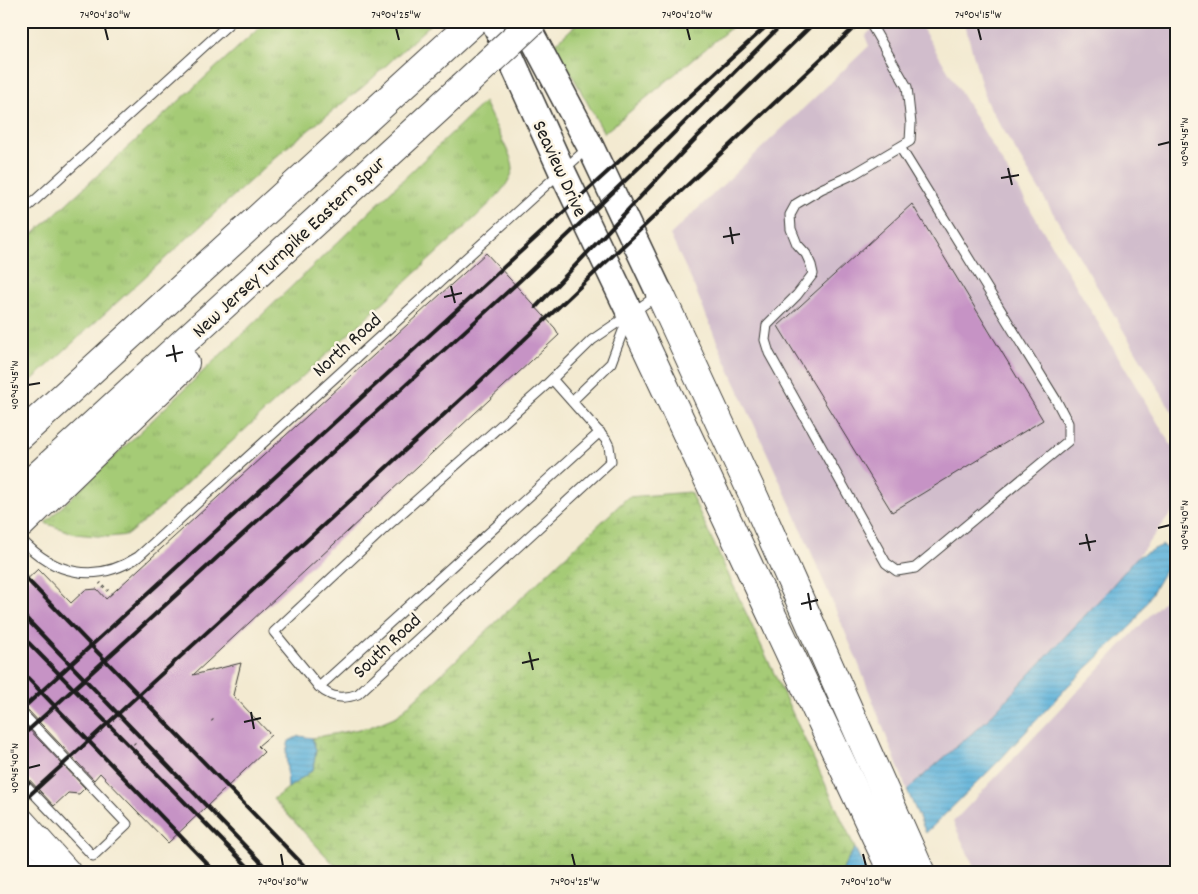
<svg xmlns="http://www.w3.org/2000/svg" width="1198" height="894" viewBox="0 0 1198 894" font-family="Dekko,sans-serif">
<defs>
<pattern id="grass-tufts" width="24" height="20" patternUnits="userSpaceOnUse" patternTransform="scale(1.25)"><rect width="24" height="20" fill="#a5cb76"/><path d="M3 7l-1-3M5 7V3M7 7l1-3M15 17l-1-3M17 17v-4M19 17l1-3" fill="none" stroke="#8dae66"/></pattern>
<pattern id="wetland-marsh" width="20" height="14" patternUnits="userSpaceOnUse" patternTransform="scale(1.25)"><rect width="20" height="14" fill="#a5cb76"/><path d="M1 5h8M5 5V1M11 12h8M15 12V8" fill="none" stroke="#8dae66"/></pattern>
<pattern id="water-rules" width="6" height="5" patternUnits="userSpaceOnUse" patternTransform="scale(1.25)"><rect width="6" height="5" fill="#5fb3db"/><path d="M0 2.5h6" fill="none" stroke="#5299bb"/></pattern>
</defs>
<rect width="100%" height="100%" fill="#fcf5e5"/>
<filter id="ink" filterUnits="userSpaceOnUse"><feTurbulence type="fractalNoise" baseFrequency=".02" numOctaves="2"/><feDisplacementMap in="SourceGraphic" scale="10" xChannelSelector="R" yChannelSelector="G"/><feConvolveMatrix kernelMatrix="1 2 1 2 8 2 1 2 1" color-interpolation-filters="sRGB"/></filter>
<filter id="wash" filterUnits="userSpaceOnUse"><feTurbulence type="fractalNoise" baseFrequency=".0096" numOctaves="4" result="noise"/><feDisplacementMap in="SourceGraphic" scale="20" xChannelSelector="R" yChannelSelector="G"/><feGaussianBlur stdDeviation="1.12" result="paint"/><feColorMatrix in="noise" values="0 0 0 0 0 0 0 0 0 0 0 0 0 0 0 0 0 1.4 0 .05"/><feComposite in="paint" operator="in"/></filter>
<g filter="url(#wash)">
<rect width="100%" height="100%" fill="#f3ead1"/>
<g fill="#d1bdcc">
<polygon points="881,21 918,21 1177,455 1177,506 1137,557 1105,594 987,720 907,790 857,660 797,519 720,349 691,279 670,235 869,46 865,36"/>
<polygon points="964,21 1177,21 1177,420 986,101"/>
<polygon points="1177,587 1177,873 977,873 953,822"/>
</g>
<g fill="url(#grass-tufts)" stroke="#607449">
<polygon points="267,21 434,21 364,86 286,148 21,390 21,245"/>
<polygon points="580,21 739,21 604,133 555,44"/>
<path d="M 484,102 L 509,154 C 511,158 513,164 513,169 C 510,186 489,204 477,216 L 152,515 L 127,535 L 108,537 L 75,534 L 45,523 Z"/>
</g>
<polygon fill="url(#wetland-marsh)" stroke="#607449" points="690,492 855,848 846,862 842,873 342,873 273,799 313,770 316,750 312,738 370,727 397,716 628,497"/>
<g fill="url(#water-rules)" stroke="#3e687c">
<polygon points="1163,545 1169,550 1165,571 1134,623 1068,686 997,763 926,833 907,790 987,720 1105,594 1137,557"/>
<polygon points="299,736 312,738 316,750 313,770 288,788 286,752 289,741"/>
<polygon points="855,848 867,873 842,873 846,862"/>
</g>
<g id="blocks">
<g fill="#c693c5">
<polygon points="912,204 1043,420 892,512 778,326"/>
<polygon points="486,253 555,328 559,335 193,675 241,663 233,695 271,735 258,746 264,752 168,843 100,773 94,780 26,708 21,706 21,585 38,569 71,603 85,590 97,589 106,599"/>
<polygon points="21,721 85,788 79,794 68,793 54,806 26,776 21,774"/>
</g>
</g>
</g>
<g filter="url(#ink)">
<use href="#blocks" fill-opacity="0" stroke="#3c3b37" stroke-width="1"/>
<g fill="none" stroke-linecap="round" stroke-linejoin="round">
<defs>
<g id="service">
<polyline points="869,21 907,87 911,124 910,141 854,174 821,189 796,204 790,215 791,229 797,244 806,254 811,265 813,274 797,295 767,325 765,340 769,353 886,563 897,571 915,568 1068,441 1068,423 1056,400 900,147"/>
<polyline points="21,213 232,21"/>
<path d="M 552,379 L 606,440 L 609,446 L 611,461 L 358,694 C 343,700 331,698 319,687 L 274,632 L 384,529 L 544,387 L 592,340 L 658,295"/>
<polyline points="572,401 611,363 627,320"/>
<path d="M 21,539 C 54,575 96,584 138,557 L 543,188 L 589,147"/>
<polyline points="319,687 600,432"/>
<polyline points="21,712 127,824 93,856 21,780"/>
</g>
<g id="secondary">
<polyline points="494,21 562,171 630,313"/>
<polyline points="524,21 590,146 660,294"/>
</g>
<g id="motorway">
<polyline points="660,294 755,499 921,873"/>
<polyline points="630,313 893,873"/>
<polyline points="21,435 474,21"/>
<polyline points="21,491 462,87"/>
<polyline points="21,524 180,370 185,363"/>
<polyline points="21,822 67,873"/>
<polyline points="21,863 30,873"/>
</g>
</defs>
<use href="#service" stroke="#3c3b37" stroke-width="11"/>
<use href="#secondary" stroke="#3c3b37" stroke-width="29"/>
<use href="#motorway" stroke="#3c3b37" stroke-width="30"/>
<g stroke="#3c3b37" stroke-width="3" stroke-dasharray="1 4" stroke-linecap="butt">
<polyline points="100,583 112,595"/>
<polyline points="212,720 214,722"/>
<polyline points="134,743 135,744"/>
</g>
<use href="#service" stroke="#fff" stroke-width="9"/>
<use href="#secondary" stroke="#fff" stroke-width="26"/>
<use href="#motorway" stroke="#fff" stroke-width="28"/>
<g stroke="#1c1c1c" stroke-width="4">
<polyline points="536,307 697,137 816,21"/>
<polyline points="21,573 311,873"/>
<polyline points="21,613 271,873"/>
<polyline points="21,635 254,873"/>
<polyline points="21,671 216,873"/>
<polyline points="21,710 772,21"/>
<polyline points="21,737 526,275 652,155 785,21"/>
<polyline points="21,789 28,783"/>
<polyline points="21,803 475,386 861,21"/>
</g>
<defs>
<polyline id="motorway-bridge" points="462,87 533,21"/>
</defs>
<use href="#motorway-bridge" stroke="#3c3b37" stroke-width="30" stroke-linecap="butt"/>
<use href="#motorway-bridge" stroke="#fff" stroke-width="28"/>
</g>
</g>
<path fill="none" stroke="#1c1c1c" stroke-width="2" d="M 105,28 L 108,40M 396,28 L 399,40M 687,28 L 690,40M 978,28 L 981,40M 1158,145 L 1170,142M 1008,168 L 1012,185M 1001,178 L 1019,175M 730,227 L 733,244M 723,237 L 740,234M 451,286 L 455,303M 444,297 L 462,293M 173,345 L 176,362M 166,356 L 183,352M 28,385 L 40,383M 1158,528 L 1170,525M 1086,534 L 1090,551M 1079,544 L 1096,541M 808,593 L 811,610M 801,604 L 818,600M 529,652 L 533,670M 522,663 L 539,659M 251,712 L 254,729M 244,722 L 261,718M 28,768 L 40,765M 281,854 L 283,866M 572,854 L 575,866M 863,854 L 866,866"/>
<g text-anchor="middle" stroke-width="5" stroke-linejoin="round" paint-order="stroke">
<g font-size="20" fill="#1c1c1c" stroke="#fcf5e5">
<text transform="translate(561 168) rotate(65)" y="7">Seaview Drive</text>
<text transform="translate(288 246) rotate(-43)" y="7">New Jersey Turnpike Eastern Spur</text>
<text transform="translate(346 344) rotate(-42)" y="7">North Road</text>
<text transform="translate(386 645) rotate(-43)" y="7">South Road</text>
</g>
</g>
<rect width="1198" height="894" fill="none" stroke="#fcf5e5" stroke-width="55"/>
<rect x="28" y="28" width="1142" height="838" fill="none" stroke="#1c1c1c" stroke-width="2"/>
<g font-size="12" text-anchor="middle" fill="#1c1c1c">
<text x="105" y="18">74°04'30"W</text>
<text x="396" y="18">74°04'25"W</text>
<text x="687" y="18">74°04'20"W</text>
<text x="978" y="18">74°04'15"W</text>
<text transform="translate(1184 142) rotate(-90)" y="4">40°45'45"N</text>
<text transform="translate(14 385) rotate(-90)" y="4">40°45'45"N</text>
<text transform="translate(1184 525) rotate(-90)" y="4">40°45'40"N</text>
<text transform="translate(14 768) rotate(-90)" y="4">40°45'40"N</text>
<text x="283" y="885">74°04'30"W</text>
<text x="575" y="885">74°04'25"W</text>
<text x="866" y="885">74°04'20"W</text>
</g>
</svg>
